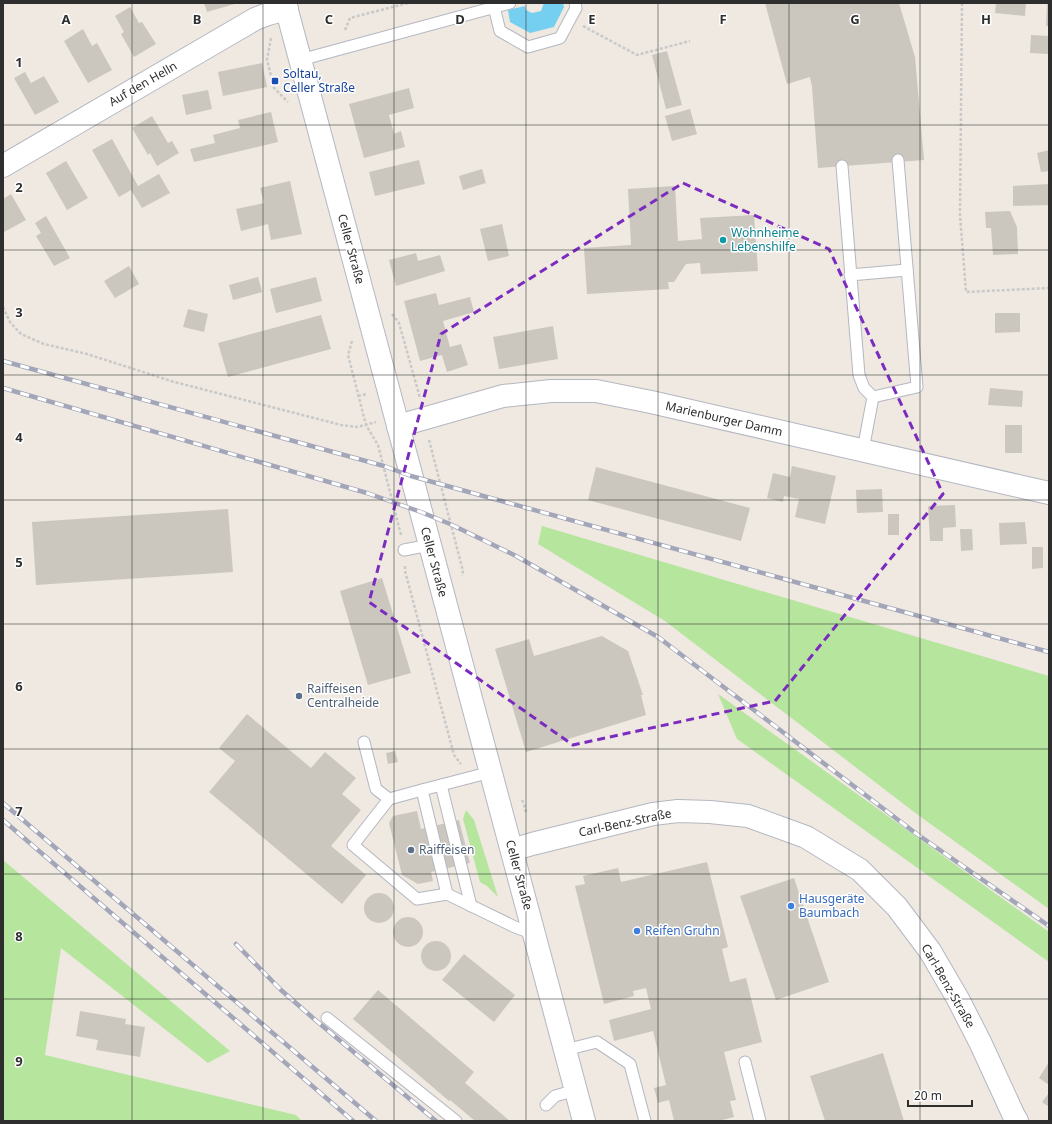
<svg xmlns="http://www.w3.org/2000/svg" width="1052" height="1124" viewBox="0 0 1052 1124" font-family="'Noto Sans',sans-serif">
<rect width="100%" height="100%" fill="#efe9e1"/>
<g fill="#b6e59e">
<polygon points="542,526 1049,676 1049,909 918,815 665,621 538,544"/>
<polygon points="718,694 1049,932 1049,962 737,739"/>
<polygon points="466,810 474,820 498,897 487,886 480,882 463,819"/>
<polygon points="3,860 230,1051 208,1063 61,948 45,1055 296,1115 302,1121 3,1121"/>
</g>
<polygon fill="#75cff0" points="544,3 563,3 564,7 554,27 530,33 510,22 508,10 525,6 526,10 532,13 541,11"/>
<g fill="#cbc7bf">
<polygon points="204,3 238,3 207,12"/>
<polygon points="765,3 899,3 915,57 924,160 818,168 812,87 810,77 787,84"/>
<polygon points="996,3 1026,3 1025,16 995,13"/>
<polygon points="1047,3 1049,3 1049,26 1046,26"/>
<polygon points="130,7 139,23 142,22 156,44 134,57 121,34 124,32 115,16"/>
<polygon points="83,29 92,46 97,43 112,70 88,83 64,41"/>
<polygon points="1031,35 1049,36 1048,54 1030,53"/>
<polygon points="667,51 682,105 666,109 652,55"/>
<polygon points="262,63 267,87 223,96 218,72"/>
<polygon points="25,72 31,83 44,76 59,102 35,115 14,78"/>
<polygon points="409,88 414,108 389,115 394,134 401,131 405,147 364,158 349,104"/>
<polygon points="208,90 212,109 186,115 182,95"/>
<polygon points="690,109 697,134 672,141 665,116"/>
<polygon points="271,112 278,142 194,162 190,149 215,143 213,135 240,128 238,120"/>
<polygon points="152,116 168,143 172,141 179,153 157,166 150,153 148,155 132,128"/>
<polygon points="112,139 138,186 159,174 170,193 142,208 131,190 119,197 92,150"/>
<polygon points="1049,150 1049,171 1041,172 1037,153"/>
<polygon points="419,160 425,184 375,196 369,172"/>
<polygon points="66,161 88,198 67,210 46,173"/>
<polygon points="482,169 486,183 463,190 459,176"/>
<polygon points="290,181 302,234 271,240 268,224 241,231 236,209 264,203 260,188"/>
<polygon points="1049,184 1049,205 1013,206 1013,186"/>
<polygon points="675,186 678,241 702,239 700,218 754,215 758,271 701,274 700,263 686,264 674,282 668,282 669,289 587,294 584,248 631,245 628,189"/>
<polygon points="11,194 26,220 4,232 3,199"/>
<polygon points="1010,211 1017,227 1018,254 993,255 991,228 986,228 985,212"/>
<polygon points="46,216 70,258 54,266 36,236 41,233 35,223"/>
<polygon points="502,224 509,256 488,261 480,229"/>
<polygon points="416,253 418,261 440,255 445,271 396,286 389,260"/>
<polygon points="129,266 139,284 115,298 104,281"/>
<polygon points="258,277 262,292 233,300 229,285"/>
<polygon points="316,277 322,301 276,313 270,289"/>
<polygon points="436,293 439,305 470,297 474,312 443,321 450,347 461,344 468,365 447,372 442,355 420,361 404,301"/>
<polygon points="188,309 208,314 204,332 183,327"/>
<polygon points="995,313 1020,313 1020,332 995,333"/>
<polygon points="321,315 331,349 228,377 218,343"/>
<polygon points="553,326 558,359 499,369 493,337"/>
<polygon points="990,388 1023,391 1022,407 988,405"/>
<rect x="1005" y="425" width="17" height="28"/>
<polygon points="792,466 836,476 825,524 795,517 799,499 784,496 783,502 767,498 773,473 790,477"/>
<polygon points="596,467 750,508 741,541 588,500"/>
<polygon points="882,489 883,512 857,513 856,490"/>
<polygon points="955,505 956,527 943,528 943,541 930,541 928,506"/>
<polygon points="228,509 233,572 36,585 32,522"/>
<rect x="888" y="514" width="11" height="21"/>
<polygon points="1025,522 1027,544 1000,545 999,523"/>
<polygon points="960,529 972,529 973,550 961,551"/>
<polygon points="1032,547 1043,547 1043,568 1032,569"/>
<polygon points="382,578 411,673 368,685 340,591"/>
<polygon points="602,636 628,651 643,695 641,695 646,715 526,752 495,649 529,639 534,656"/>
<polygon points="247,714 311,768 325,752 356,778 342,794 361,810 331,846 366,875 342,904 209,792 235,761 219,748"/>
<polygon points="395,751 398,762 388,764 386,753"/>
<polygon points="417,811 421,829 459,820 470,863 431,872 433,881 418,884 402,875 389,823 393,816"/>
<polygon points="707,862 728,947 722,949 730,982 746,978 762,1042 724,1052 736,1100 730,1101 734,1117 718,1121 674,1121 669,1100 658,1103 654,1088 666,1085 653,1031 614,1041 609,1020 651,1009 646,988 633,991 634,996 604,1004 575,886 585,884 583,876 618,868 621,882"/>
<polygon points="794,878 829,982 776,1000 740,896"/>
<circle cx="379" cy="908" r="15"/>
<circle cx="408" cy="932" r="15"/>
<circle cx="436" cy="956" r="15"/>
<polygon points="464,954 515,995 494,1022 442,980"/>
<polygon points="378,990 474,1072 465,1083 510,1121 475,1121 450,1100 449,1101 353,1019"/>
<polygon points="80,1011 126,1019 125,1024 145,1027 140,1057 96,1050 98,1040 76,1036"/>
<polygon points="883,1053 904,1121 825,1121 810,1076"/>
<polygon points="1049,1062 1049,1085 1039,1078"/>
<polygon points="1049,1093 1049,1107 1042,1102"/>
</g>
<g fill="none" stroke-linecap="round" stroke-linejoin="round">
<defs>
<g id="service">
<polyline points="494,7 500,31 528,47 560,38 576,8 575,3"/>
<polyline points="300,60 510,3"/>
<polyline points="842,166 859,375 864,388 873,397"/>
<polyline points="850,275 907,270"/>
<polyline points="873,397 917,387 898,160"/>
<polyline points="863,450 873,397"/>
<polyline points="404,550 430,545"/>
<polyline points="364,742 376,789 389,799"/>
<polyline points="491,772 422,790 447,894 515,927 534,934"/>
<polyline points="441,785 471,906"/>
<polyline points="422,790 389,799 353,845 417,899 447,894"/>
<polyline points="327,1018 456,1121"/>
<polyline points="565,1050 597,1042 630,1064 645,1121"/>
<polyline points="745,1062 760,1121"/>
<polyline points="546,1105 555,1096 576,1090"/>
</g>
<g id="minor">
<polyline points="3,166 255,19 268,14 287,9"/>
<polyline points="398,426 503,396 551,391 596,391 651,402 1049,493"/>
<polyline points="512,850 532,844 653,814 678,811 710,812 748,816 806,837 860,870 897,907 930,951 958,999 980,1042 1014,1116 1017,1121"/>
</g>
<polyline id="secondary" points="285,3 584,1121"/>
</defs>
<use href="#service" stroke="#b4b7c1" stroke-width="13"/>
<use href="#minor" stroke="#b4b7c1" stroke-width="24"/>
<use href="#secondary" stroke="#b4b7c1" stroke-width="24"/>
<g stroke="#c9c9c9" stroke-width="2.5" stroke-dasharray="3 2" stroke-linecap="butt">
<polyline points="962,3 960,215 966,292 1049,288"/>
<polyline points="583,26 637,55 690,41"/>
<polyline points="345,30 350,18 408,3"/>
<polyline points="271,38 267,60 274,88 288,102"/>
<polyline points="3,307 10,322 21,334 44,344 87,354 171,381 341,425 357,427 376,422"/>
<polyline points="392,314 399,323 420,398"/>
<polyline points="352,341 348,355 366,425 378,445 401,535"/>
<polyline points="358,396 367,394"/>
<polyline points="429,440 463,571 462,576"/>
<polyline points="405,566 405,571 454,755 461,764"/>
<polyline points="522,800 524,804 526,812"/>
</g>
<use href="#service" stroke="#fff" stroke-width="11"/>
<use href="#minor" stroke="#fff" stroke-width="22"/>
<use href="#secondary" stroke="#fff" stroke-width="22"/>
<defs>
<g id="rail">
<polyline points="3,361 384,466 411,476 1049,652"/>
<polyline points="3,388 367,493 421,512 450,524 516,556 658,637 914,832 1049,926"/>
<polyline points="3,803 376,1121"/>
<polyline points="3,820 353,1121"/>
<polyline points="236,944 281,990 313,1018 436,1121"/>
</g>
</defs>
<use href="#rail" stroke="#a3a6b8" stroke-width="4.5"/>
<use href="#rail" stroke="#fff" stroke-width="3" stroke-dasharray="9" stroke-linecap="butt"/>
</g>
<path fill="none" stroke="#7b2cbf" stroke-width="3" stroke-dasharray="8 5" stroke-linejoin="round" d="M 683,183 L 829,249 L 943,494 L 775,701 L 573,745 L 369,602 L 441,334 Z"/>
<path fill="none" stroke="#2e2e2e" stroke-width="1" stroke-opacity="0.55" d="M 132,3 L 132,1121M 263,3 L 263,1121M 394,3 L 394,1121M 526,3 L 526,1121M 658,3 L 658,1121M 789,3 L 789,1121M 920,3 L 920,1121M 3,125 L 1049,125M 3,250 L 1049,250M 3,375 L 1049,375M 3,500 L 1049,500M 3,624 L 1049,624M 3,749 L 1049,749M 3,874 L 1049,874M 3,999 L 1049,999"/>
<rect fill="#1a4fb4" stroke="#fff" stroke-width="1.5" x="271" y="77" width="8" height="8" rx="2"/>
<circle fill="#0f9aa8" stroke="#fff" stroke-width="1.5" cx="723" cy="240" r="4"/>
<g fill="#5c6f8a" stroke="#fff" stroke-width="1.5">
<circle cx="299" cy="696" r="4"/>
<circle cx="411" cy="850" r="4"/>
</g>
<g fill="#3f7fe0" stroke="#fff" stroke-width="1.5">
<circle cx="791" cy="906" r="4"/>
<circle cx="637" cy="931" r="4"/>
</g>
<g text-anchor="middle" stroke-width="3" stroke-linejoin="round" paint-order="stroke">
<g font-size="12" fill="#164399" stroke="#fff" text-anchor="start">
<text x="283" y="78">Soltau,<tspan x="283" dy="14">Celler Straße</tspan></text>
</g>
<g font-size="12" fill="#2e2e2e" stroke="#fff">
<text transform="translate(143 84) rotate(-30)" y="4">Auf den Helln</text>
<text transform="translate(351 249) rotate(75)" y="4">Celler Straße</text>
<text transform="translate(724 419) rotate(13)" y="4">Marienburger Damm</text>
<text transform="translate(434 562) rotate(75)" y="4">Celler Straße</text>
<text transform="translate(625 823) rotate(-12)" y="4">Carl-Benz-Straße</text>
<text transform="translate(519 875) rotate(75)" y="4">Celler Straße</text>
<text transform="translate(948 986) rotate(60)" y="4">Carl-Benz-Straße</text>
</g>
<g font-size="12" fill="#0d838f" stroke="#fff" text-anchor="start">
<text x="731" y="237">Wohnheime<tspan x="731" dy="14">Lebenshilfe</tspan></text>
</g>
<g font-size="12" fill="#4e5e75" stroke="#fff" text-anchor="start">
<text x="307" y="693">Raiffeisen<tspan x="307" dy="14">Centralheide</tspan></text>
<text x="419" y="854">Raiffeisen</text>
</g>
<g font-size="12" fill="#366cbe" stroke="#fff" text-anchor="start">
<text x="799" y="903">Hausgeräte<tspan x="799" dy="14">Baumbach</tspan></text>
<text x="645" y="935">Reifen Gruhn</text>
</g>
</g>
<g font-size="13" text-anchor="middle" font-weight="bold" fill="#2e2e2e" stroke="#fff" stroke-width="3" stroke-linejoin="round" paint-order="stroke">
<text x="66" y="24">A</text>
<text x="197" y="24">B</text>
<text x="329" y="24">C</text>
<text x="460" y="24">D</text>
<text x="592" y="24">E</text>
<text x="723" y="24">F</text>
<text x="855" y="24">G</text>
<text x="986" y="24">H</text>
<text x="19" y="67">1</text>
<text x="19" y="192">2</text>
<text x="19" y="317">3</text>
<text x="19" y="442">4</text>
<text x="19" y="567">5</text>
<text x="19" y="691">6</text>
<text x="19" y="816">7</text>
<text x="19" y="941">8</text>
<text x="19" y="1066">9</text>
</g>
<rect width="1052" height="1124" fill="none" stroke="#2e2e2e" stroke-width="8"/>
<path d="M908 1100v6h64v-6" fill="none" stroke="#2e2e2e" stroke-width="2"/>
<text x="914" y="1100" font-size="12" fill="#2e2e2e" stroke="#ffffff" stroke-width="3" paint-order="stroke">20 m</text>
</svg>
